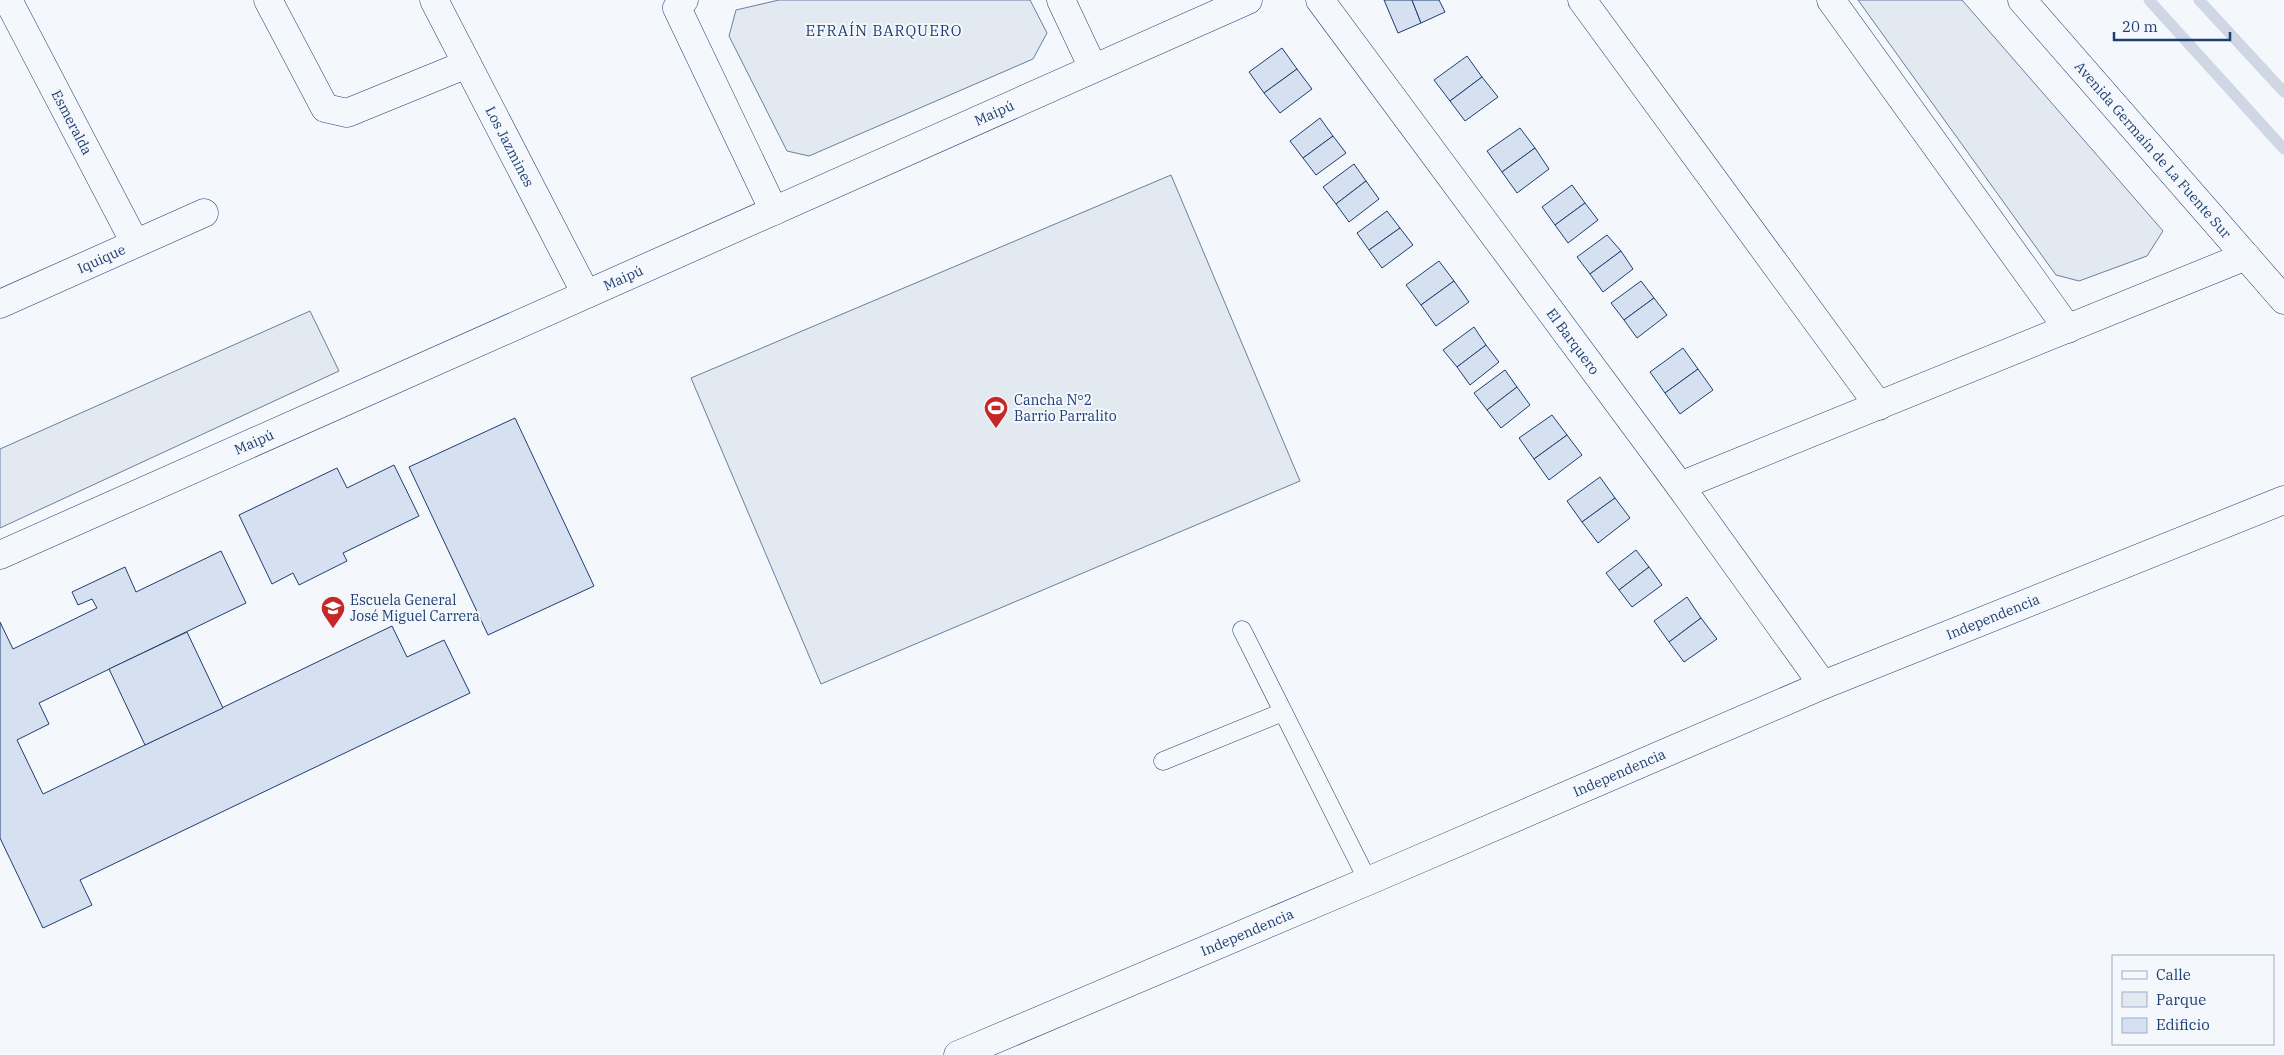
<svg xmlns="http://www.w3.org/2000/svg" width="2284" height="1055" viewBox="0 0 2284 1055" font-family="'IBM Plex Serif',serif">
<rect width="100%" height="100%" fill="#f4f7fb"/>
<g fill="#e3e9f0" stroke="#687fa3">
<polygon points="779,0 1030,0 1047,33 1033,59 809,156 787,151 729,36 736,10"/>
<polygon points="1858,0 1962,0 2163,231 2147,256 2079,281 2056,275"/>
<polygon points="1171,175 1300,481 821,684 691,378"/>
<polygon points="310,311 339,371 0,528 0,449"/>
</g>
<g fill="none" stroke-linecap="round" stroke-linejoin="round">
<g stroke="#cfd7e4" stroke-width="11">
<polyline points="2149,0 2284,149"/>
<polyline points="2199,0 2284,92"/>
</g>
</g>
<g fill="#d5e0f0" stroke="#1d3f73">
<polygon points="1384,0 1412,0 1421,23 1398,33"/>
<polygon points="1412,0 1439,0 1445,12 1421,23"/>
<polygon points="1282,48 1297,69 1264,93 1249,72"/>
<polygon points="1467,56 1482,77 1450,101 1434,80"/>
<polygon points="1297,69 1312,89 1280,113 1264,93"/>
<polygon points="1482,77 1498,97 1465,121 1450,101"/>
<polygon points="1320,118 1333,136 1303,158 1290,141"/>
<polygon points="1520,128 1535,148 1502,172 1487,151"/>
<polygon points="1333,136 1346,153 1316,175 1303,158"/>
<polygon points="1535,148 1549,169 1517,193 1502,172"/>
<polygon points="1354,164 1366,181 1336,204 1323,187"/>
<polygon points="1366,181 1379,199 1349,222 1336,204"/>
<polygon points="1572,185 1585,203 1555,225 1542,207"/>
<polygon points="1585,203 1598,220 1568,243 1555,225"/>
<polygon points="1387,211 1400,228 1369,250 1357,233"/>
<polygon points="1400,228 1413,245 1382,268 1369,250"/>
<polygon points="1607,235 1621,251 1590,274 1577,257"/>
<polygon points="1621,251 1633,269 1603,292 1590,274"/>
<polygon points="1439,261 1454,281 1421,305 1406,285"/>
<polygon points="1454,281 1469,302 1436,326 1421,305"/>
<polygon points="1641,281 1654,298 1624,320 1611,303"/>
<polygon points="1654,298 1667,315 1637,338 1624,320"/>
<polygon points="1474,327 1486,345 1457,367 1443,350"/>
<polygon points="1486,345 1499,362 1470,385 1457,367"/>
<polygon points="1683,348 1698,369 1665,393 1650,372"/>
<polygon points="1698,369 1713,390 1680,414 1665,393"/>
<polygon points="1505,370 1517,387 1487,410 1474,393"/>
<polygon points="1517,387 1530,405 1501,428 1487,410"/>
<polygon points="1552,415 1567,435 1534,459 1519,438"/>
<polygon points="515,418 594,586 488,635 409,467"/>
<polygon points="1567,435 1582,455 1549,480 1534,459"/>
<polygon points="394,465 419,516 343,553 347,561 299,585 293,573 272,584 239,515 337,468 347,488"/>
<polygon points="1600,477 1615,498 1582,522 1567,501"/>
<polygon points="1615,498 1630,518 1598,543 1582,522"/>
<polygon points="1636,550 1649,567 1619,590 1606,573"/>
<polygon points="221,551 246,603 39,703 49,724 17,740 43,794 392,626 407,657 444,640 470,693 80,880 92,905 43,928 0,838 0,622 13,649 97,608 92,599 78,605 72,592 125,567 136,592"/>
<polygon points="1649,567 1662,585 1632,607 1619,590"/>
<polygon points="1687,597 1701,618 1669,642 1654,621"/>
<polygon points="1701,618 1717,639 1684,662 1669,642"/>
<polygon points="187,632 223,708 145,745 109,669"/>
</g>
<g fill="none" stroke-linecap="round" stroke-linejoin="round">
<defs>
<g id="lane">
<polyline points="1242,630 1368,881"/>
<polyline points="1163,761 1283,712"/>
</g>
<g id="street">
<path id="s1" d="M 8,0 L 135,243"/>
<polyline points="268,0 325,108 347,113 467,64"/>
<path id="s2" d="M 434,0 L 586,294"/>
<polyline points="684,0 677,8 774,211"/>
<polyline points="1061,0 1093,68"/>
<path id="s3" d="M 1320,0 L 1680,486 L 1823,685"/>
<polyline points="1582,0 1879,406"/>
<polyline points="1831,0 2068,329"/>
<path id="s4" d="M 2022,0 L 2284,300"/>
<path id="s5" d="M 0,304 L 204,213"/>
<polyline points="1680,486 2246,256"/>
<path id="s6" d="M 0,555 L 1248,0"/>
</g>
<g id="secondary">
<path id="s7" d="M 958,1055 L 1368,881 L 1823,685 L 2284,500"/>
</g>
</defs>
<use href="#lane" stroke="#1d3f73" stroke-width="19"/>
<use href="#street" stroke="#1d3f73" stroke-width="29"/>
<use href="#secondary" stroke="#1d3f73" stroke-width="29"/>
<use href="#lane" stroke="#f4f7fb" stroke-width="18"/>
<use href="#street" stroke="#f4f7fb" stroke-width="28"/>
<use href="#secondary" stroke="#f4f7fb" stroke-width="28"/>
</g>
<defs>
<symbol id="stadium-pin" viewBox="-11 -11 22 30"><path d="M0 17L-7.5 6A9.5 9.5 0 1 1 7.5 6Z" fill="#c62828" stroke="#f4f7fb"/><path d="M0-5a6.5 5 0 1 0 0 10a6.5 5 0 1 0 0-10ZM-3.5-1.8h7v3.6h-7Z" fill="#fff"/></symbol>
<symbol id="school-pin" viewBox="-11 -11 22 30"><path d="M0 17L-7.5 6A9.5 9.5 0 1 1 7.5 6Z" fill="#c62828" stroke="#f4f7fb"/><path d="M0-5L7-2L0 1L-7-2ZM-4 1L0 2.5L4 1V4Q0 6-4 4Z" fill="#fff"/></symbol>
</defs>
<g fill-rule="evenodd">
<use href="#stadium-pin" x="982" y="394" width="28" height="38"/>
<use href="#school-pin" x="319" y="594" width="28" height="38"/>
</g>
<g text-anchor="middle" stroke-width="4" stroke-linejoin="round" paint-order="stroke">
<g font-size="14" fill="#1d3f73" stroke="#f4f7fb">
<text dy="5" stroke="none"><textPath href="#s6" startOffset="1088">Maipú</textPath></text>
<text dy="5" stroke="none"><textPath href="#s1" startOffset="138">Esmeralda</textPath></text>
<text dy="5" stroke="none"><textPath href="#s2" startOffset="165">Los Jazmines</textPath></text>
<text dy="5" stroke="none"><textPath href="#s4" startOffset="199">Avenida Germaín de La Fuente Sur</textPath></text>
<text dy="5" stroke="none"><textPath href="#s5" startOffset="111">Iquique</textPath></text>
<text dy="5" stroke="none"><textPath href="#s6" startOffset="682">Maipú</textPath></text>
<text dy="5" stroke="none"><textPath href="#s3" startOffset="425">El Barquero</textPath></text>
<text dy="5" stroke="none"><textPath href="#s6" startOffset="278">Maipú</textPath></text>
<text dy="5" stroke="none"><textPath href="#s7" startOffset="1124">Independencia</textPath></text>
<text dy="5" stroke="none"><textPath href="#s7" startOffset="719">Independencia</textPath></text>
<text dy="5" stroke="none"><textPath href="#s7" startOffset="314">Independencia</textPath></text>
</g>
<g font-size="14" fill="#1d3f73" stroke="#f4f7fb" text-anchor="start">
<text x="1014" y="405">Cancha N°2<tspan x="1014" dy="16">Barrio Parralito</tspan></text>
<text x="350" y="605">Escuela General<tspan x="350" dy="16">José Miguel Carrera</tspan></text>
</g>
<g font-size="15" letter-spacing="1" fill="#1d3f73" stroke="#f4f7fb">
<text x="884" y="36">EFRAÍN BARQUERO</text>
</g>
</g>
<rect x="2112" y="955" width="162" height="90" fill="#f4f7fb" stroke="#9eadc5"/>
<rect x="2122" y="971" width="25" height="8" fill="#f4f7fb" stroke="#9eadc5"/>
<text x="2156" y="980" font-size="15" fill="#1d3f73">Calle</text>
<rect x="2122" y="992" width="25" height="15" fill="#e3e9f0" stroke="#9eadc5"/>
<text x="2156" y="1005" font-size="15" fill="#1d3f73">Parque</text>
<rect x="2122" y="1018" width="25" height="15" fill="#d5e0f0" stroke="#9eadc5"/>
<text x="2156" y="1030" font-size="15" fill="#1d3f73">Edificio</text>
<path d="M2114 32v8h116v-8" fill="none" stroke="#1d3f73" stroke-width="2.5"/>
<text x="2122" y="32" font-size="15" fill="#1d3f73" stroke="#f4f7fb" stroke-width="4" paint-order="stroke">20 m</text>
</svg>
